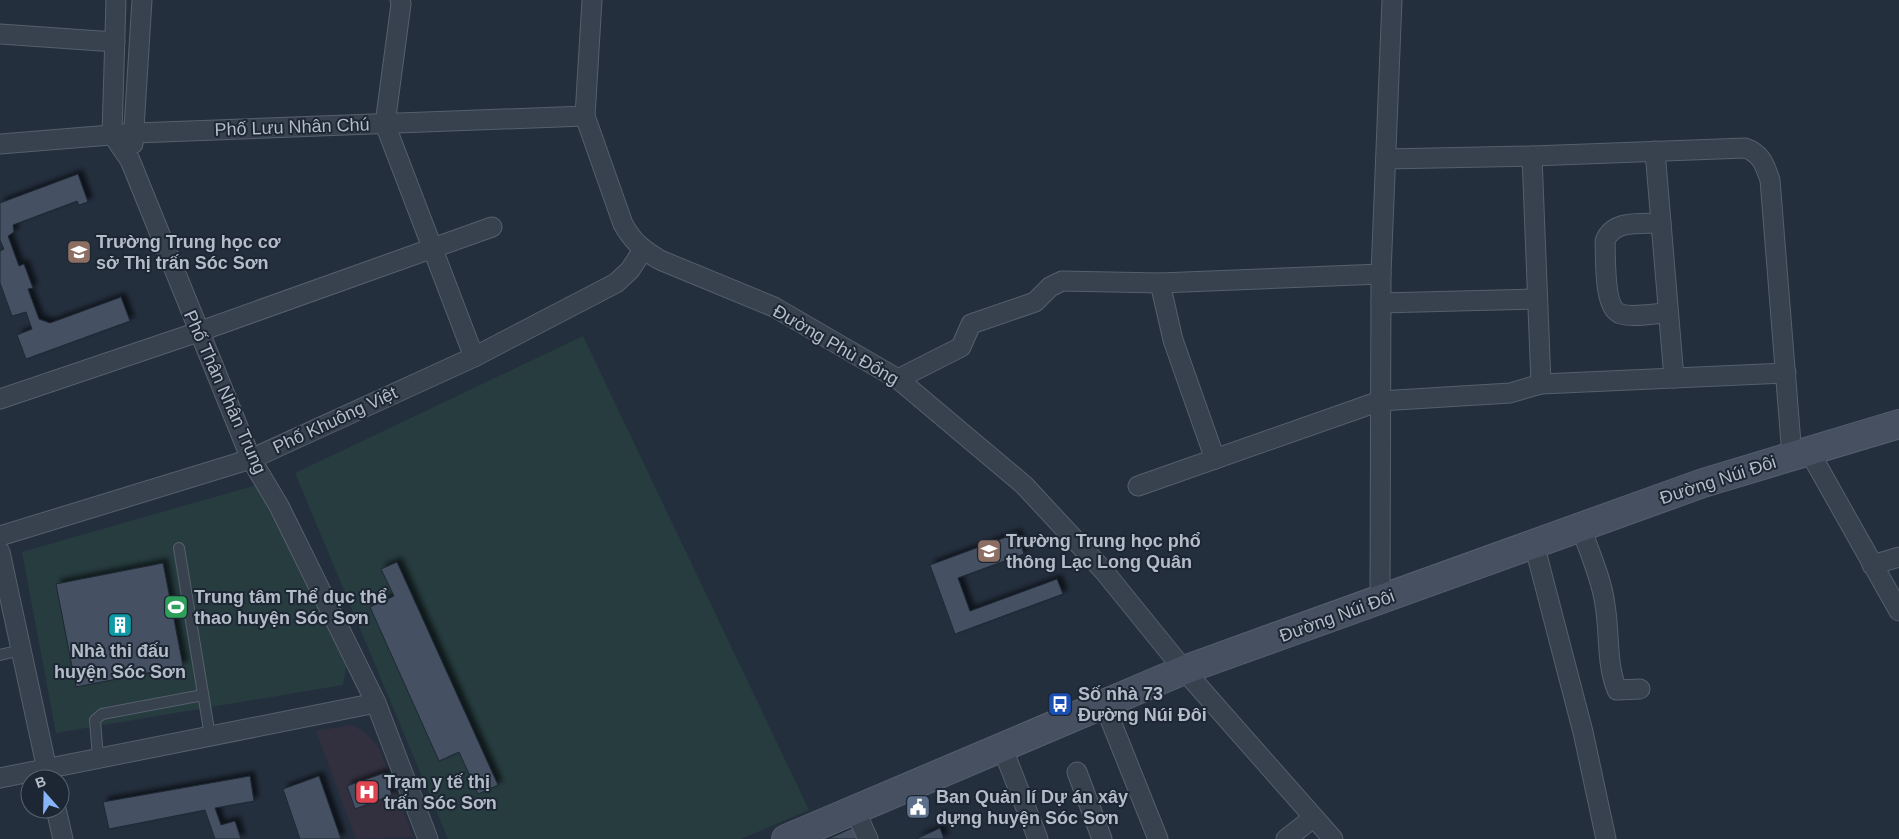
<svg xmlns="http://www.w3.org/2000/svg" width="1899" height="839" viewBox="0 0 1899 839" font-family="Helvetica,sans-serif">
<defs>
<filter id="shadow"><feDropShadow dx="4.5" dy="-4.5" stdDeviation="2.5" flood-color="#0009"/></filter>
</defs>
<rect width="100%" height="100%" fill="#242f3e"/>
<polygon fill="#32303f" points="351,725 365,732 379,748 413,837 356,839 316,731"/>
<g fill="#263c3f">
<polygon points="583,336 809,810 741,839 448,839 295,473"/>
<polygon points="260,484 347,663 343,685 56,733 22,552"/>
</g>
<g fill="#455162" stroke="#1f2835" filter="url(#shadow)">
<polygon points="78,174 88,202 79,205 77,201 13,225 14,232 8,236 19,266 24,264 33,288 28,289 39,319 50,323 121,297 130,321 26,359 17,335 32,329 26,312 12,316 0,283 0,251 4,249 0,240 0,203"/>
<polygon points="1017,533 1024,554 958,578 970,611 1057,579 1063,594 955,634 930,565"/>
<polygon points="397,562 498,785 478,794 459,752 439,761 370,607 394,596 381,569"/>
<polygon points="163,563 183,666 76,687 56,584"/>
<polygon points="384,773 392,795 355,809 347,786"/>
<polygon points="250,776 254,801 215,808 221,825 235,821 241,839 215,839 205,810 109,829 103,802"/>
<polygon points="319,776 341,839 300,839 283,789"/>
<polygon points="861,824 868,839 828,839"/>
<polygon points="940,828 944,839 916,839"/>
</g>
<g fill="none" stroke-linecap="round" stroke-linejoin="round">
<defs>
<g id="lane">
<polyline points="179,548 210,736"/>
<polyline points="0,655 21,650"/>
<polyline points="98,758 95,720 102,714 203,695"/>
</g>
<g id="street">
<polyline points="116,0 112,134 130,160 251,459 279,506 376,703 428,839"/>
<polyline points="400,0 401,4 385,124 474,357"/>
<path d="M 592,0 L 585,116 L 623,224 C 633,242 643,250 660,260 L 774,307 L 898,379 L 1024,485 L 1103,570 L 1184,670 L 1333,839"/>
<polyline points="0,34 115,42"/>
<polyline points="0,144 135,133 585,116"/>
<polyline points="133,144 142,0"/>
<polyline points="1655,151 1674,378"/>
<polyline points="1532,156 1541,384"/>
<path d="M 1386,159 L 1532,156 L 1745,148 C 1761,153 1765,165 1770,180 L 1792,456"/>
<path d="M 1661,223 C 1641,224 1613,219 1605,241 C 1606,258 1603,309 1621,314 C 1635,318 1654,313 1668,313"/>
<polyline points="1160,283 1173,340 1215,459"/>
<polyline points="1381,303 1537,299"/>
<polyline points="898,379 961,347 971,324 1035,302 1050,287 1062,281 1160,283 1381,274"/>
<polyline points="0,399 198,332 492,227"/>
<polyline points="1809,451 1899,611"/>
<polyline points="1138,486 1380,401 1510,393 1541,384 1786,373"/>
<path d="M 1581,527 C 1589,552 1602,579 1605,605 C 1610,633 1606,663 1617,690 L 1640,689"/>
<polyline points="0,536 251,459 474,357 616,283 630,270 643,250"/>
<polyline points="1534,544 1583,732 1606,839"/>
<polyline points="0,552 49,779"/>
<polyline points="1872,565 1899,557"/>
<polyline points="1380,601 1381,274 1392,0"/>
<polyline points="1104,704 1158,839"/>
<polyline points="1002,747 1038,839"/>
<polyline points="1077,772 1102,839"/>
<polyline points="0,778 376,703"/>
<polyline points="56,809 63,839"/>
<polyline points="855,810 868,839"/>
<polyline points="1286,839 1313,818"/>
</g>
<polyline id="secondary" points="786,839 1184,670 1703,483 1899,424"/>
</defs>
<use href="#lane" stroke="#565f6c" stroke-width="12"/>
<use href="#street" stroke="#565f6c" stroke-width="21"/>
<use href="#secondary" stroke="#565f6c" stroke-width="30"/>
<use href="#lane" stroke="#38414e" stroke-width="10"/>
<use href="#street" stroke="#38414e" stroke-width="19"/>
<use href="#secondary" stroke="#465061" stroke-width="28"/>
</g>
<defs>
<symbol id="school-square" viewBox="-11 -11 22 22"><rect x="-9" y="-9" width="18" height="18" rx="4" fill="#8d6e63" stroke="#1d2633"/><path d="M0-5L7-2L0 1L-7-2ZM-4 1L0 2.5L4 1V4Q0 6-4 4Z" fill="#fff"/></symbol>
<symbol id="stadium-square" viewBox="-11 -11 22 22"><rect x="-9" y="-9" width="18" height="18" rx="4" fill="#2e9e5b" stroke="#1d2633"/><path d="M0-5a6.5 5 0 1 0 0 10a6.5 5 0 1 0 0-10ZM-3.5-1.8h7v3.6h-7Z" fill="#fff"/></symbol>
<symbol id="building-square" viewBox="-11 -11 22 22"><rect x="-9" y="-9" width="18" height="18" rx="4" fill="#0f9aa8" stroke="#1d2633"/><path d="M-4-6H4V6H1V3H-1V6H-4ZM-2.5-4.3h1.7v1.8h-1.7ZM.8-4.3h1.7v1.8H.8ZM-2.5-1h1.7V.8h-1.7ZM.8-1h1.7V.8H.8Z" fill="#fff"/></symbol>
<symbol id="bus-square" viewBox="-11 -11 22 22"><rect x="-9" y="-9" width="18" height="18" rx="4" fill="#1a4fb4" stroke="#1d2633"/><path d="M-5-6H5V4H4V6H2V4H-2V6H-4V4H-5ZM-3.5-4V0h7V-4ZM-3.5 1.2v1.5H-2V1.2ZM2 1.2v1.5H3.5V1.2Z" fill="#fff"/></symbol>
<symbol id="hospital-square" viewBox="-11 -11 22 22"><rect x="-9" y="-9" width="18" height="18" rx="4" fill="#e0444e" stroke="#1d2633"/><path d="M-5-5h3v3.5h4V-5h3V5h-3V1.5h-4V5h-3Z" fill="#fff"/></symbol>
<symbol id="civic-square" viewBox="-11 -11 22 22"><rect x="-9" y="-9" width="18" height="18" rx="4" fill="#5c6f8a" stroke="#1d2633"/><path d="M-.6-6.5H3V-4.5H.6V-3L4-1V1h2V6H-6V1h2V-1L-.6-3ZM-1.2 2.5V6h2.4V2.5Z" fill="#fff"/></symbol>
</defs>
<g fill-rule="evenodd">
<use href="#school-square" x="65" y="238" width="28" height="28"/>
<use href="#school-square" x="975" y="537" width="28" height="28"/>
<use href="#stadium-square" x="162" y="593" width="28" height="28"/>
<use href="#building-square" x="106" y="611" width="28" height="28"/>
<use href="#bus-square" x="1046" y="690" width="28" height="28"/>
<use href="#hospital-square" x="353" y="778" width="28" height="28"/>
<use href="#civic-square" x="904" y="793" width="28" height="28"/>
</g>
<g text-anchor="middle" stroke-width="4" stroke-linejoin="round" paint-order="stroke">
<g font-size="18" fill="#b4bcc9" stroke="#1d2633">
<text transform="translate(292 127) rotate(-2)" y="6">Phố Lưu Nhân Chú</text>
<text transform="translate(836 345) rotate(30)" y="6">Đường Phù Đổng</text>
<text transform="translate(225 392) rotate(66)" y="6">Phố Thân Nhân Trung</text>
<text transform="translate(335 420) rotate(-25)" y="6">Phố Khuông Việt</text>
<text transform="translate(1718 480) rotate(-18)" y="6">Đường Núi Đôi</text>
<text transform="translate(1337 616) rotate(-20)" y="6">Đường Núi Đôi</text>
</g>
<g font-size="18" font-weight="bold" fill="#b4bcc9" stroke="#1d2633" text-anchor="start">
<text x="96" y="248">Trường Trung học cơ<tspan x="96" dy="21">sở Thị trấn Sóc Sơn</tspan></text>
<text x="1006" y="547">Trường Trung học phổ<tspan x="1006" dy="21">thông Lạc Long Quân</tspan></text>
<text x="194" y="603">Trung tâm Thể dục thể<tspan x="194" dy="21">thao huyện Sóc Sơn</tspan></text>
<text x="120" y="657" text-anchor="middle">Nhà thi đấu<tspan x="120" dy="21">huyện Sóc Sơn</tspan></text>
<text x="1078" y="700">Số nhà 73<tspan x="1078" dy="21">Đường Núi Đôi</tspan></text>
<text x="384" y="788">Trạm y tế thị<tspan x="384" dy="21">trấn Sóc Sơn</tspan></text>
<text x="936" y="803">Ban Quản lí Dự án xây<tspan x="936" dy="21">dựng huyện Sóc Sơn</tspan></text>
</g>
</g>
<g transform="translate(45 794) rotate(340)"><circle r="24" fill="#1d2633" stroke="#59626f"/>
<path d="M0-4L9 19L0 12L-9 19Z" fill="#8ab4f8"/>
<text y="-8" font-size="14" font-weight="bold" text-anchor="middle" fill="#b4bcc9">B</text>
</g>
</svg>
